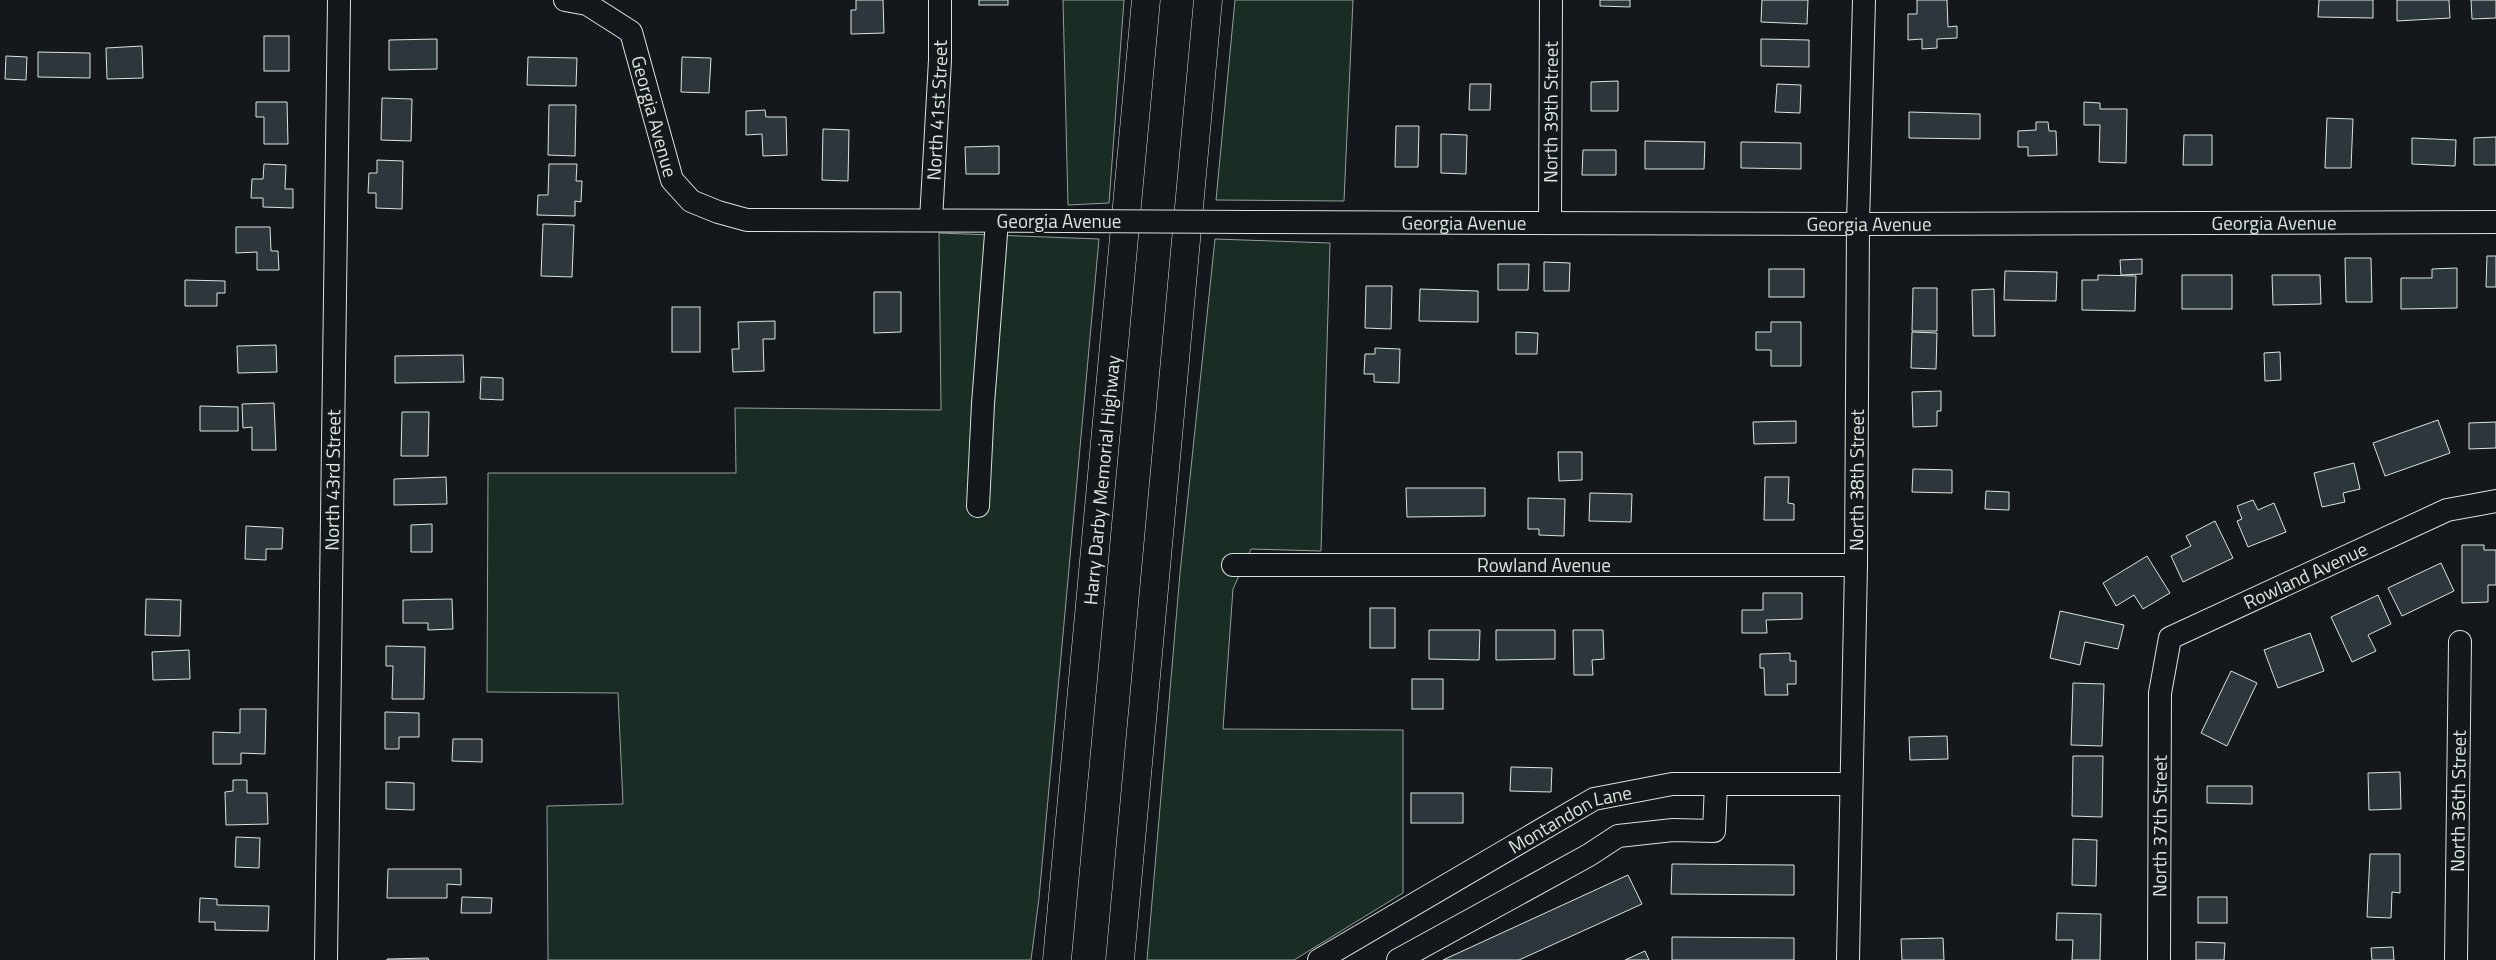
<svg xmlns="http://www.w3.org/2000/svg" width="2496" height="960" viewBox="0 0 2496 960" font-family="'Titillium Web',sans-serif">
<rect width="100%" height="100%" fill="#14181c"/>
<g fill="#1a2d24" stroke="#939e99">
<polygon points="1063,0 1124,0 1109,203 1068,205"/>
<polygon points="1235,0 1353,0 1344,201 1216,200"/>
<polygon points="939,233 1099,239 1039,898 1031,960 548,960 547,806 623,804 618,693 487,692 488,473 736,473 735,408 941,410"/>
<polygon points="1215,239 1330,243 1321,551 1251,549 1233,589 1223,729 1403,730 1403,893 1294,960 1147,960 1180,573"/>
</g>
<g fill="#2c363c" stroke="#d8e6dc">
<polygon points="856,0 883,0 884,33 851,34 851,10 856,10"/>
<rect x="979" y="0" width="29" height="5"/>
<polygon points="1600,0 1630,0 1630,7 1600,6"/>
<polygon points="1762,0 1808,0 1807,24 1761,22"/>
<polygon points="1917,0 1947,0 1948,27 1957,26 1957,38 1937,39 1937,48 1922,49 1922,39 1908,40 1908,14 1917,14"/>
<polygon points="2319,0 2373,0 2373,18 2318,17"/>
<polygon points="2397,0 2449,0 2450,18 2397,21"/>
<polygon points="2471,0 2496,0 2496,18 2472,19"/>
<rect x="264" y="36" width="25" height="35"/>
<polygon points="437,39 437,69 389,70 389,40"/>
<polygon points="1761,39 1809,40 1809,67 1761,66"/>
<polygon points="142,46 143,78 107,79 106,48"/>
<polygon points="38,52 90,53 90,78 38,77"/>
<polygon points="6,56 27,57 26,80 5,79"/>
<polygon points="528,57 577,58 576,86 527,85"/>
<polygon points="682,57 711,58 709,93 681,92"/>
<polygon points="1618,81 1618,111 1591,111 1591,82"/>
<polygon points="1470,84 1491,84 1490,110 1469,110"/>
<polygon points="1777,84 1801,85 1800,113 1775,112"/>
<polygon points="382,98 412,99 411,141 381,140"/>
<polygon points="256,102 287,102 288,144 264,144 264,117 256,117"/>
<polygon points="2084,102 2100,103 2100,109 2127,109 2126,163 2099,162 2100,125 2084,125"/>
<polygon points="549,105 576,105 575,156 548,155"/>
<polygon points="765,110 766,117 786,117 787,155 763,156 762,134 746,135 746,111"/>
<polygon points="1909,112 1980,114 1980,139 1909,138"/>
<polygon points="2327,118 2353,119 2351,168 2325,168"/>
<polygon points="2036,122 2048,122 2049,131 2056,131 2057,155 2028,156 2028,147 2018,147 2018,131 2036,130"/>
<polygon points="1396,126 1419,126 1418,167 1395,167"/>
<polygon points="823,129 849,130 848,181 822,180"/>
<polygon points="1441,134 1467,135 1466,174 1441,173"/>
<polygon points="2184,135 2212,135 2212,165 2183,165"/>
<polygon points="2496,137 2496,165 2474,165 2474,138"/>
<polygon points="2412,138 2456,140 2455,166 2412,164"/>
<polygon points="1645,141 1705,142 1704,169 1645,169"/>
<polygon points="1741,142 1801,143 1801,169 1741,168"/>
<polygon points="999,146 999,174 966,174 965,147"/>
<polygon points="1583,150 1616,150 1616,175 1582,175"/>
<polygon points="377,160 403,161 402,209 376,208 376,193 368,193 369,173 377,173"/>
<polygon points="264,164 286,165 285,189 293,189 293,208 263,207 263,198 251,198 252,179 263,179"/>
<polygon points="549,164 577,164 576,181 582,181 581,202 575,201 575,216 537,215 538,195 548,195"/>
<polygon points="543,224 574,225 572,277 541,276"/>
<polygon points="236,227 270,227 271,251 278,251 279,270 257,270 257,252 236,253"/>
<polygon points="2487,256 2496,256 2496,287 2486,287"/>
<polygon points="2345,258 2371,258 2372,302 2346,302"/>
<polygon points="2142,259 2142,274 2121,275 2120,260"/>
<polygon points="1544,262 1570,263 1569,291 1544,291"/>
<polygon points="1498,264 1529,264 1528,290 1498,290"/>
<polygon points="2457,268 2457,308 2401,309 2401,278 2432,278 2432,269"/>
<rect x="1769" y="269" width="35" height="28"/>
<polygon points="2005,271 2057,272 2056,301 2004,300"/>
<polygon points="2098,275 2136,276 2135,311 2082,310 2082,280 2098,280"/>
<rect x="2182" y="275" width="50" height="34"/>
<polygon points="2272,275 2320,275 2321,304 2273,305"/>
<polygon points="185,280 225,281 225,293 217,293 217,306 185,306"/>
<polygon points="1366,286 1392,286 1391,329 1365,328"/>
<polygon points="1913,288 1937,288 1937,331 1912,331"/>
<polygon points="1420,289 1478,291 1478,322 1419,321"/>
<polygon points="1994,289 1995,336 1973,336 1972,290"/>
<polygon points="874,292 901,292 901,332 874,333"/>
<rect x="672" y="307" width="28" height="45"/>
<polygon points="775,321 775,339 763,339 764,371 733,372 732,349 739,349 738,322"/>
<polygon points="1771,322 1801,322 1801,366 1771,366 1771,350 1756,350 1756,332 1771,332"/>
<polygon points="1516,332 1538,333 1537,354 1516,354"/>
<polygon points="1912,332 1937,333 1936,369 1911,368"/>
<polygon points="276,345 277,372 238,373 237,346"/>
<polygon points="1375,348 1400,349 1399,383 1374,382 1374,374 1364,374 1365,354 1375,354"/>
<polygon points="2280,352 2281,380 2265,381 2264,353"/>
<polygon points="463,355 464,382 395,383 395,356"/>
<polygon points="481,377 503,378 503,400 480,399"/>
<polygon points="1941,391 1941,411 1937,411 1937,426 1913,427 1912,392"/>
<polygon points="274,403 276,450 252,450 252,427 243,428 242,404"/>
<polygon points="200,406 238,407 238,431 200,431"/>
<polygon points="402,412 429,412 428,456 401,456"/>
<polygon points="2438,420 2450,453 2385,476 2373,443"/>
<polygon points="1796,421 1796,443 1754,444 1753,422"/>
<polygon points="2496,422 2496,448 2469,449 2469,423"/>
<polygon points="1558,452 1582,452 1582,480 1559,481"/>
<polygon points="2354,463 2360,489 2343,493 2345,502 2322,507 2314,473"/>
<polygon points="1913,469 1952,470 1952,493 1912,492"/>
<polygon points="446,477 447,504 394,505 394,479"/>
<polygon points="1765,477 1789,477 1788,503 1794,504 1794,520 1764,520"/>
<polygon points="1406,488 1485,488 1485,516 1407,517"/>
<polygon points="1986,491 2009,492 2009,510 1985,509"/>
<polygon points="1590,493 1632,494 1631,522 1589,521"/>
<polygon points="1528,498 1565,499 1564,536 1539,535 1539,529 1528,529"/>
<polygon points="2253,500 2258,510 2274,503 2286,532 2248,547 2237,521 2242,519 2237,506"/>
<polygon points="2215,521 2233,558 2183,582 2171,556 2191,546 2186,536"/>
<polygon points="432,524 432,552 411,552 411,525"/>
<polygon points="246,526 283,528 282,549 266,549 266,560 245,559"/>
<polygon points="2462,545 2484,545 2484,550 2496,550 2496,585 2488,585 2488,602 2462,603"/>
<polygon points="2147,556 2170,593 2143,609 2134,595 2116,606 2103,583"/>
<polygon points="2441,563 2454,591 2402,616 2388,588"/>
<polygon points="1763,593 1802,593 1802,619 1766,620 1767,633 1742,633 1742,610 1763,610"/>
<polygon points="2378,595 2391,624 2368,635 2376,651 2352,662 2331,617"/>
<polygon points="146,599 181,600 180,636 145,635"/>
<polygon points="452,599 453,629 428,630 428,623 403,623 403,600"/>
<rect x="1370" y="608" width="25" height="40"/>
<polygon points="2060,611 2124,625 2118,649 2085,642 2080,665 2050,658"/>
<polygon points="1429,630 1480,630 1479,660 1429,659"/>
<polygon points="1496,630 1555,630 1555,659 1496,660"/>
<polygon points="1573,630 1603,630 1604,659 1592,660 1593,675 1574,675"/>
<polygon points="2310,633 2324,671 2278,688 2264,650"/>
<polygon points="386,646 425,647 424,699 392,699 393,666 386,666"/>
<polygon points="189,650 190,679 153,680 152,652"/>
<polygon points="1790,653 1790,661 1796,661 1796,684 1787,684 1788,695 1765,695 1764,668 1760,668 1760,654"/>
<polygon points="2231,671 2257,683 2227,746 2201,733"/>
<rect x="1412" y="679" width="31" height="30"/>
<polygon points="2073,683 2104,684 2102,746 2071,745"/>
<polygon points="240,709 266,709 265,754 241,753 241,764 213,764 213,732 240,733"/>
<polygon points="385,712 419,713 419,737 399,737 399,749 385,749"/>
<polygon points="1947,736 1948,759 1910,760 1909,737"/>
<polygon points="453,739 482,739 482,762 452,761"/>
<polygon points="2073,756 2103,756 2102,817 2072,816"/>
<polygon points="1511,767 1552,768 1551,792 1510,791"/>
<polygon points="2400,772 2401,809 2369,810 2368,773"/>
<polygon points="233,780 247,780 247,793 267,793 268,824 226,825 225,792 233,791"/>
<polygon points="386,782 414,783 414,810 386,809"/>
<polygon points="2207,786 2252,786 2252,804 2207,803"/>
<rect x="1411" y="793" width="52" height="30"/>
<polygon points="236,837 260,838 259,868 235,867"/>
<polygon points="2073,839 2097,840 2096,886 2072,885"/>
<polygon points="2370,854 2400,854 2400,893 2392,892 2391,918 2367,917"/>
<polygon points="1672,864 1794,865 1794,895 1671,894"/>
<polygon points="388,869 461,869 461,885 447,884 447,898 387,898"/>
<polygon points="1628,875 1642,904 1519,960 1443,960"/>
<polygon points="462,897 492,898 491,913 461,913"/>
<rect x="2198" y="897" width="29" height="26"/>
<polygon points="200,898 217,899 217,905 269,906 268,931 215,930 215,922 199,922"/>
<polygon points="2057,913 2101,914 2100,960 2072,960 2073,940 2056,940"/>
<polygon points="1672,937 1794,938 1794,960 1672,960"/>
<polygon points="1943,938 1944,960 1902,960 1901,939"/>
<polygon points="2196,942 2225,943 2224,960 2196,960"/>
<polygon points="2393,947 2394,960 2372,960 2371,948"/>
<polygon points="1645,951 1649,960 1625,960"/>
<polygon points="428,958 429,960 387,960 387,959"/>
</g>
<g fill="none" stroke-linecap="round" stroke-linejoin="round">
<defs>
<g id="minor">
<path id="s1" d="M 565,0 L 587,4 L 631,32 L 672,180 L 691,201 L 718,212 L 747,220 L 1067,221"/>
<path id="s2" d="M 931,220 L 940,60 L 940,0"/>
<path id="s3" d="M 1250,222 L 1858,224 L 2496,222"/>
<path id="s4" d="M 1550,223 L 1551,0"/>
<polyline points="978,506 983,404 997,221"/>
<path id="s5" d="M 1233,565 L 1856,565"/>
<path id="s6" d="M 326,960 L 339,0"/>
<path id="s7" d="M 1319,960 L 1594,799 L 1672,784 L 1850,784"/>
<polyline points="1398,960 1589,855 1618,836 1673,830 1714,831 1716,784"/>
<path id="s8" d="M 1848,960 L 1856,565 L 1858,224 L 1864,0"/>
<path id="s9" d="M 2159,960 L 2160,693 L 2170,638 L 2447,510 L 2496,501"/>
<path id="s10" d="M 2456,960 L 2460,642"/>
</g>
<g id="highway">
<path id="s11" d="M 1057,960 L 1146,0"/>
<polyline points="1120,960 1208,0"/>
</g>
</defs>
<use href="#minor" stroke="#d8e6dc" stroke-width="24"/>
<use href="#highway" stroke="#d8e6dc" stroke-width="29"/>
<use href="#minor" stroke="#14181c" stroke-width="22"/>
<use href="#highway" stroke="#14181c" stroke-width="28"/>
<defs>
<polyline id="minor-bridge" points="1067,221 1250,222"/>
</defs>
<use href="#minor-bridge" stroke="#d8e6dc" stroke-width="24" stroke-linecap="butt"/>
<use href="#minor-bridge" stroke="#14181c" stroke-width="22"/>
</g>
<g text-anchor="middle" stroke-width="4" stroke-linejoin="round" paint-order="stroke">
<g font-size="19" fill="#d8e6dc" stroke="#14181c">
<text dy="7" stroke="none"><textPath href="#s2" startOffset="110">North 41st Street</textPath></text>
<text dy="7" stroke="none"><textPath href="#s4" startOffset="111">North 39th Street</textPath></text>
<text dy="7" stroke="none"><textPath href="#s1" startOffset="162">Georgia Avenue</textPath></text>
<text x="1059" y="228">Georgia Avenue</text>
<text dy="7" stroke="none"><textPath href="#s3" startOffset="214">Georgia Avenue</textPath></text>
<text dy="7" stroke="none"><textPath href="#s3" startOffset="1024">Georgia Avenue</textPath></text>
<text dy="7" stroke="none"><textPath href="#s3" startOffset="619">Georgia Avenue</textPath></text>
<text dy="7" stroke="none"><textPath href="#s6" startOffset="480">North 43rd Street</textPath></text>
<text dy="7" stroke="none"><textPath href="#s11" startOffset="482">Harry Darby Memorial Highway</textPath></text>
<text dy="7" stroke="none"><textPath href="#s8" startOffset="480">North 38th Street</textPath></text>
<text dy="7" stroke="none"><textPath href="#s5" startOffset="311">Rowland Avenue</textPath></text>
<text dy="7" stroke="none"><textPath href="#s9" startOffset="472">Rowland Avenue</textPath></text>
<text dy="7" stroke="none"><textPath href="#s10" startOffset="159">North 36th Street</textPath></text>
<text dy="7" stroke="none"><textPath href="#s7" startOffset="289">Montandon Lane</textPath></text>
<text dy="7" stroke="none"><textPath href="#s9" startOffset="134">North 37th Street</textPath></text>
</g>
</g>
</svg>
